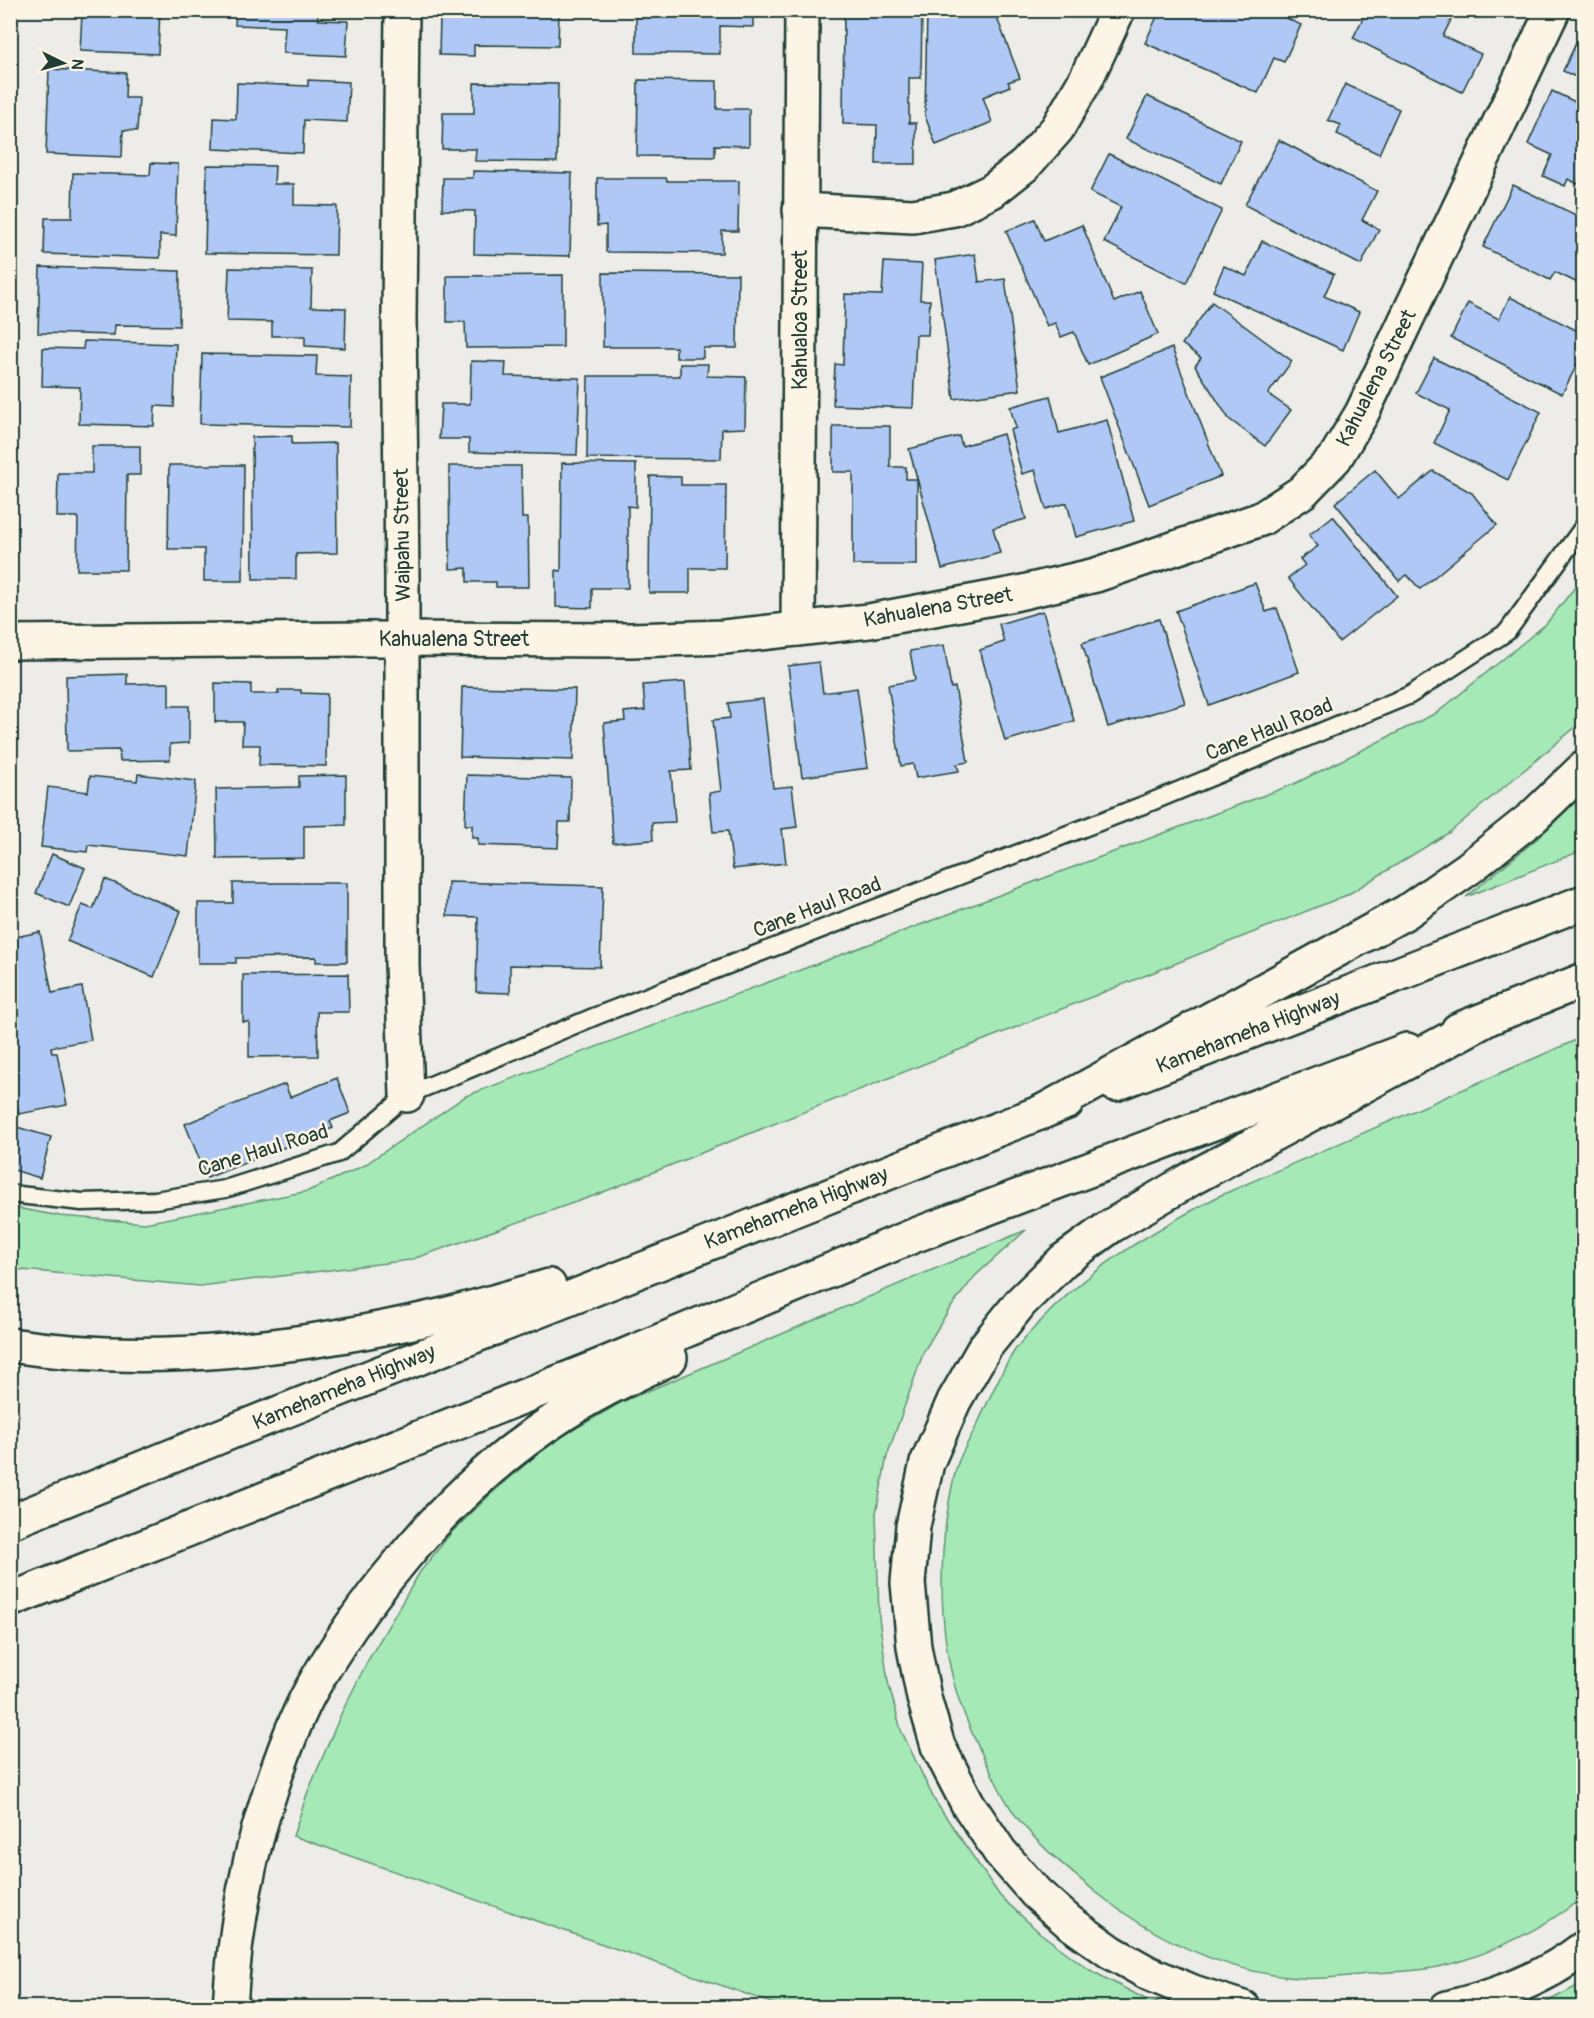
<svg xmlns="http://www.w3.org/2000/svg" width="1594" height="2018" viewBox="0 0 1594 2018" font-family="Pangolin,sans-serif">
<rect width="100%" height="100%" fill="#edece8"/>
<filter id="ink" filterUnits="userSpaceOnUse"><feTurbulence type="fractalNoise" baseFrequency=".0167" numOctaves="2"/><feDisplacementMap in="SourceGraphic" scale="12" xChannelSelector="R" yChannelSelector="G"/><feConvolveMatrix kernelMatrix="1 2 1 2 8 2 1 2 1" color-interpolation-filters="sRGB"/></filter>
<g filter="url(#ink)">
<g fill="#a5eab6" stroke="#629475" stroke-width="1.5">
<polygon points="1583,577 1584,717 1578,725 1450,832 1347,895 596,1195 410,1260 200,1286 11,1269 11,1207 60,1216 145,1223 308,1191 363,1166 466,1096 1294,784 1438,712 1546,624"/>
<polygon points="1583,795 1583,850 1466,897 1538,838"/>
<path d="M 1583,1037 L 1583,1897 C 1542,1930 1479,1961 1426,1969 C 1410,1971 1393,1972 1377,1973 C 1348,1976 1316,1981 1287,1977 C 1219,1969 1150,1936 1097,1893 C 1072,1872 1046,1852 1025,1827 C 1011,1812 1001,1792 992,1774 C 979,1749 967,1724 958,1697 C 936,1626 938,1541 956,1469 C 960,1454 970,1439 977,1425 C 989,1400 1000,1373 1015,1350 C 1021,1341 1030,1332 1038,1324 C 1089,1268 1153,1231 1219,1196 Z"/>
<polygon points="1026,1230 975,1276 948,1311 924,1351 887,1456 876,1513 879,1618 888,1682 901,1730 935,1801 1000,1896 1040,1933 1090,1970 1145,1999 1170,2007 783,2007 293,1836 307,1794 341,1714 367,1662 420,1572 451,1533 490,1495 550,1443 622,1402"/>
<polygon points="1583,1983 1583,2007 1537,2007"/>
</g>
<g fill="#afc8f6" stroke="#1f3d34" stroke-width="1.5">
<polygon points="46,10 160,10 158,54 80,51 82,14 46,13"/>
<polygon points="236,10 318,10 318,20 348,21 346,56 283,53 285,27 235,25"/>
<polygon points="477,10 559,10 558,46 474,45 474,56 439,55 440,17 477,18"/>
<polygon points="636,10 753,10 753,27 720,26 720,54 636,53"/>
<polygon points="844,10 922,10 921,78 909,78 909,123 916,123 916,164 876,164 877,125 843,124"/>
<polygon points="927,10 994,10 1020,78 1008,82 1010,86 983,97 992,122 936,145 925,116"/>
<polygon points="1160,10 1270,10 1301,25 1284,62 1274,58 1258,93 1145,43"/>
<polygon points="1354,10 1456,10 1443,36 1481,54 1462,92 1353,38 1364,16"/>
<polygon points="1584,26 1584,81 1563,71"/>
<polygon points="49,69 126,73 125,98 139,98 137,131 123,130 122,157 46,154"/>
<polygon points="308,80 349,82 347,122 304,120 303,153 213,149 214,118 236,119 237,83 308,86"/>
<polygon points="638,80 717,81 717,109 749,109 749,146 715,145 715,157 637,156"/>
<polygon points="474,83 558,84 557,162 475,161 476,149 442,149 443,113 474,113"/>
<polygon points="1345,84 1399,109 1379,154 1337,134 1341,125 1328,120"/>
<polygon points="1552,91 1584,106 1584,187 1568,179 1565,186 1543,176 1552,155 1528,144"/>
<polygon points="1147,96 1241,141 1221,184 1126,139"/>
<polygon points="1279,140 1377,191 1362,220 1379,229 1361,265 1245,205"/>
<polygon points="1109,154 1222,210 1186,283 1104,242 1121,207 1090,192"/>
<polygon points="151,163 178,164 176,236 160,235 160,258 44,254 45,218 72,218 73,173 150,175"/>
<polygon points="207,165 275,166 274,184 294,184 294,205 337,206 336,255 205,253"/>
<polygon points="473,171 572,173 570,256 474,254 475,211 442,210 443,178 473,178"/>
<polygon points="597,178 666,178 667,181 739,181 738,231 722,231 722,253 606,252 606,225 597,226"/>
<polygon points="1513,185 1584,219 1584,286 1555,272 1550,280 1483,247"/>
<polygon points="1035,219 1044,241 1082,225 1114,302 1140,291 1158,334 1088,365 1074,332 1061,337 1055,323 1047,326 1006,231"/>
<polygon points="1262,241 1334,274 1324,296 1359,312 1343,350 1213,291 1224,266 1246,276"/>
<polygon points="975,254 979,282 1005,279 1020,390 954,399 935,260"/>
<polygon points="884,262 922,264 920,300 930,300 928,335 916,335 913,408 833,405 835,364 843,365 845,294 882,295"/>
<polygon points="40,267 180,271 179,326 115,325 114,335 38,333"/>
<polygon points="229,268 312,270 311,307 346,308 345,348 305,346 305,336 272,336 272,322 227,321"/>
<polygon points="603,273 738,274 737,348 703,348 703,358 676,358 676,347 603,347"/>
<polygon points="563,275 563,347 466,348 465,322 447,322 447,276"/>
<polygon points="1510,297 1584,334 1584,351 1562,394 1451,338 1468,303 1499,319"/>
<polygon points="1212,302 1292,361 1268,394 1291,410 1265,446 1229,419 1195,366 1201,358 1182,344"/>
<polygon points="84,341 176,344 174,407 155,406 154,426 79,424 80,387 42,386 43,348 83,349"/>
<polygon points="1172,348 1221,476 1149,505 1100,377"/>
<polygon points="202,354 317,356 316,376 351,377 350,427 200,424"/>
<polygon points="1434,358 1541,412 1508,480 1434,443 1450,410 1416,393"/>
<polygon points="471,361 506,362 505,376 580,378 577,455 469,452 469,439 439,439 441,404 470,404"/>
<polygon points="680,364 708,364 707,376 746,377 745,428 722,429 721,459 587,458 588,376 680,376"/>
<polygon points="1050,396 1059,433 1107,420 1134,521 1076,537 1067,503 1046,509 1035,470 1022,474 1010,430 1016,428 1010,407"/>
<polygon points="833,426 890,426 890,467 906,467 906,479 917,479 917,565 853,565 853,472 833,472"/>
<polygon points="1003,434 1026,519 993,528 1000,553 942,569 909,449 959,436 962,446"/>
<polygon points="292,436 292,444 336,443 337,553 296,554 296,579 253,579 252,437"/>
<polygon points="92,446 140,446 140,475 127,475 126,570 77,570 78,517 57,517 58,473 92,473"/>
<polygon points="562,463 636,464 636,507 628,506 628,588 592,588 592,608 556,607 556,570 561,571"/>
<polygon points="169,465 244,465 243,581 204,581 204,549 168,549"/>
<polygon points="449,466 521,466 522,518 528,518 529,587 496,587 496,582 467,582 467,568 450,569"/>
<polygon points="1375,470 1399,499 1433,471 1472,493 1497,525 1420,589 1407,575 1399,581 1335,503"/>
<polygon points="650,476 681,477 681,485 726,485 725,568 690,568 690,593 649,593"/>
<polygon points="1333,516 1397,596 1339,642 1288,578 1305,565 1300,559 1318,546 1309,535"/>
<polygon points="1255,583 1266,612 1277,608 1299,672 1209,705 1176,611"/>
<polygon points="1043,611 1074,721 1005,741 980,650 1004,642 999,624"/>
<polygon points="1159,619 1185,703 1108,727 1082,643"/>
<polygon points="944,645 951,688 955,687 968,762 957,764 959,771 916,778 913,764 901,766 888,685 915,680 910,651"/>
<polygon points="819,662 823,693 857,688 868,768 802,777 788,666"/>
<polygon points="127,674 127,684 169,683 169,706 189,706 189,743 170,744 170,760 120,761 119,750 67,751 66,676"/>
<polygon points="685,682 691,770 671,771 675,822 652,823 653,840 613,843 604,723 625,721 624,712 645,710 643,685"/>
<polygon points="215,683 251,684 251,694 279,694 278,690 301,690 301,693 327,694 326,766 259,765 260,745 242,745 243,722 215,722"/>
<polygon points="462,687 575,689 573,760 460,757"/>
<polygon points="763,699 773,788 792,786 797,827 782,829 786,863 733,869 728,831 713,832 709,793 721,791 713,720 730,718 728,703"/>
<polygon points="138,774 196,781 188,856 88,845 87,852 41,847 48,787 88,792 90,776 137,781"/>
<polygon points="346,775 346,825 304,826 304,858 217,859 216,789 299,787 299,776"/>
<polygon points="467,775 571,778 570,822 559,822 558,848 478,845 478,838 472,838 472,825 465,825"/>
<polygon points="52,854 85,868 69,907 36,893"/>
<polygon points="105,879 181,911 154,977 67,941 82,905 93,909"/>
<polygon points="448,882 603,886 600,967 510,965 510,993 476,992 478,917 447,916"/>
<polygon points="233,883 347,883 347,962 316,962 316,957 236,958 236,963 198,963 198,903 233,903"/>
<polygon points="40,932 52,993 82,987 91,1040 51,1047 52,1053 57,1053 67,1105 19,1114 10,1069 10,938"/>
<polygon points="348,974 349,1012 317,1012 318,1056 249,1057 249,1022 243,1022 243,975"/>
<polygon points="337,1078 350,1113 330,1121 333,1128 207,1178 185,1124 285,1084 290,1097"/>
<polygon points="10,1125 51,1137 40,1178 10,1169"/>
</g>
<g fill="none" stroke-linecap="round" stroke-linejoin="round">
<defs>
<polyline id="service" points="10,1194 82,1202 155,1200 225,1189 339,1153 407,1095 596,1016 1151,802 1410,695 1507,632 1584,526"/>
<g id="minor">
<polyline points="402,10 399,317 402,579 402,965 407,1095"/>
<polyline points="800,210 913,216 954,209 992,191 1025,165 1057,129 1086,79 1118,10"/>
<polyline points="798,629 802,10"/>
<polyline points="10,642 367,639 631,640 724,637 869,621 1014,594 1096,575 1261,519 1302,492 1335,458 1362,413 1553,10"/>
</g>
<g id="primary">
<polyline points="1458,1030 1584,980"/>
<polyline points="1115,1084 1584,902"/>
<path d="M 10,1345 C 155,1367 303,1348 444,1315 C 479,1307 514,1296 549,1286"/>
<polyline points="10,1522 231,1432 1067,1102"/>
<polyline points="10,1600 600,1366 913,1236 1407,1050"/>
<path d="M 230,2008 C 234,1928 249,1852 275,1777 C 285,1748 296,1717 311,1690 C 336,1646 364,1605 396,1567 C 444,1507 497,1457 562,1415 C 596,1392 634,1376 670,1358"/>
</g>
<g id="motorway">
<polyline points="1040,1113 1406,912 1469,868 1533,817 1584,768"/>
<polyline points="1243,2008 1193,1992 1148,1973 1111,1952 1069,1922 1036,1893 1000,1852 968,1804 938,1746 924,1698 914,1647 908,1583 913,1526 927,1463 954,1401 985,1347 1021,1302 1064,1260 1111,1226 1194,1177 1485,1020"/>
<path d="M 1447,2008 C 1495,1997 1544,1979 1584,1948"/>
</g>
</defs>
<use href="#service" stroke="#1f3d34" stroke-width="21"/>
<use href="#minor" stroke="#1f3d34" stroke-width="38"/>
<use href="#primary" stroke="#1f3d34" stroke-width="38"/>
<use href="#motorway" stroke="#1f3d34" stroke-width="38"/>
<use href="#service" stroke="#fcf5e5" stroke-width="16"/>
<use href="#minor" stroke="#fcf5e5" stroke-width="33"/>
<use href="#primary" stroke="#fcf5e5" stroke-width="33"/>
<use href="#motorway" stroke="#fcf5e5" stroke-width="33"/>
</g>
</g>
<g text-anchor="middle" stroke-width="5" stroke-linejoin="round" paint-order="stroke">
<g font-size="21" fill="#1f3d34" stroke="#fcf5e5">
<text transform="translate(800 320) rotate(-90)" y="7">Kahualoa Street</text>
<text transform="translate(1376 378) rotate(-63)" y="7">Kahualena Street</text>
<text transform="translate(402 535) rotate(-91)" y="7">Waipahu Street</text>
<text transform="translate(938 607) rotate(-10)" y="7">Kahualena Street</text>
<text x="454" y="646">Kahualena Street</text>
<text transform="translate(1269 729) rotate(-22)" y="7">Cane Haul Road</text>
<text transform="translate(817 907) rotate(-21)" y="7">Cane Haul Road</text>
<text transform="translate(1248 1032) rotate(-21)" y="7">Kamehameha Highway</text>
<text transform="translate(263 1150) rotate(-17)" y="7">Cane Haul Road</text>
<text transform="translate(796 1208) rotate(-21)" y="7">Kamehameha Highway</text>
<text transform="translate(344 1387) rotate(-22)" y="7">Kamehameha Highway</text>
</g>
</g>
<rect width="1594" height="2018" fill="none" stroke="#fcf5e5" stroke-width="36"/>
<rect x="18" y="18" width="1558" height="1982" fill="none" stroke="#1f3d34" stroke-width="2" filter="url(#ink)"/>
<g transform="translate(63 63) rotate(95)" stroke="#fcf5e5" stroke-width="4.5" paint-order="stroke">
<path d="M0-4.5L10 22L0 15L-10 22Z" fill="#1f3d34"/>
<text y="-9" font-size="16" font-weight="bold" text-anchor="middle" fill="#1f3d34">N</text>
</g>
</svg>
